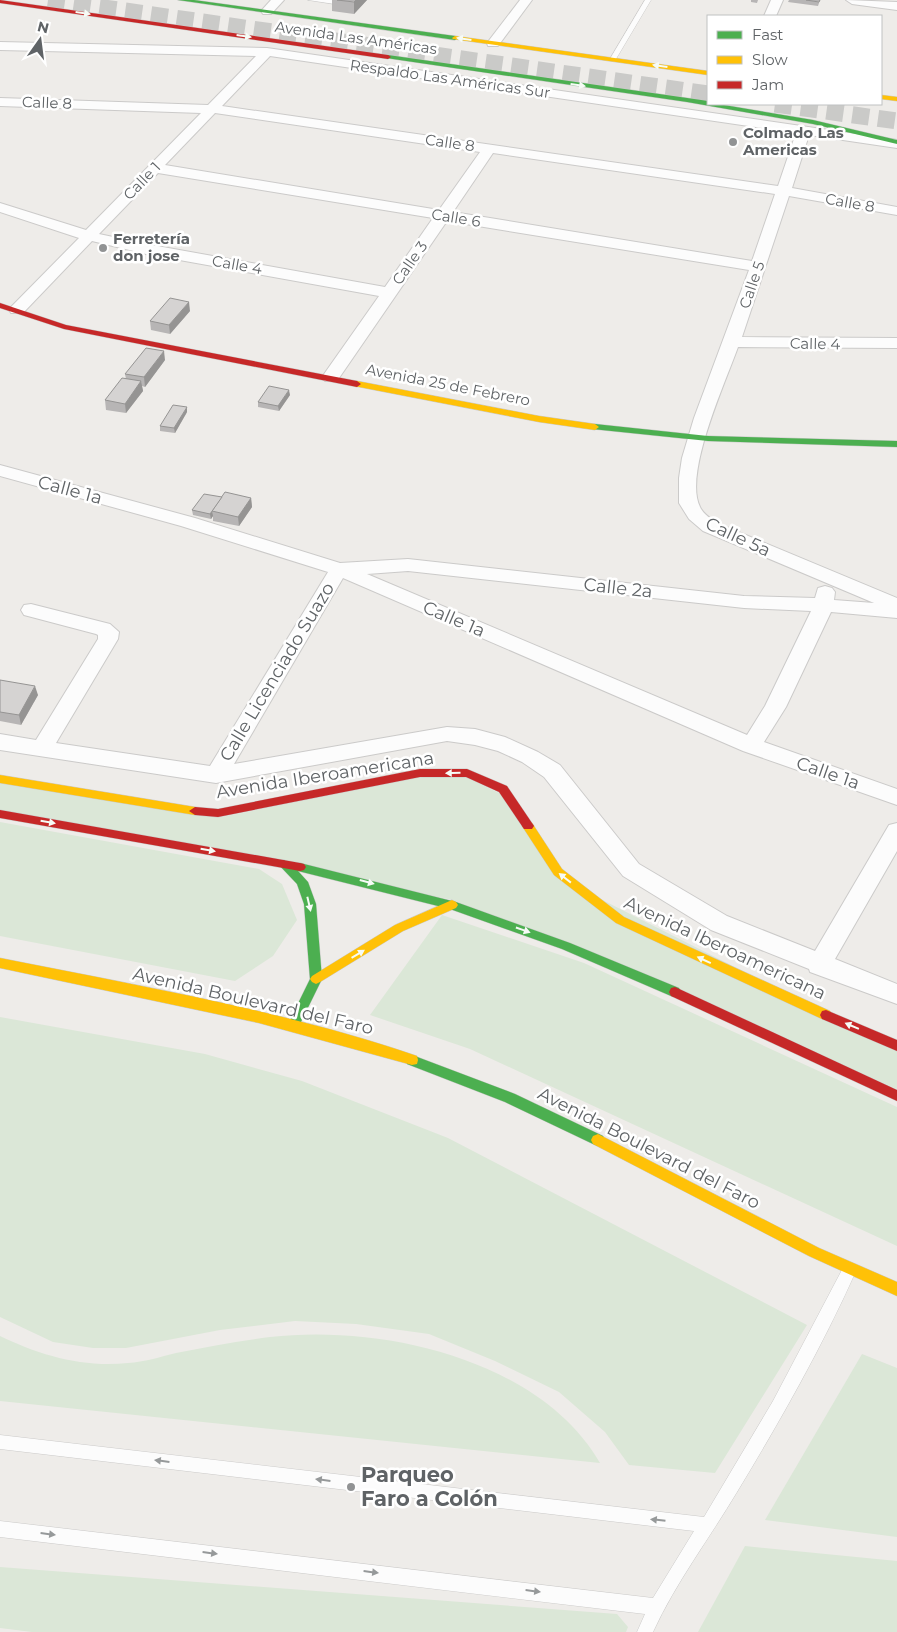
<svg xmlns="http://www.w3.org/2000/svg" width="897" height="1632" viewBox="0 0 897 1632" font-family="Montserrat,sans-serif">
<rect width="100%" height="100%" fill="#eeece9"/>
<g fill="#dbe7d7">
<polygon points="421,777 466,777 501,794 557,877 897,1049 897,1089 453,900 0,810 0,783 222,817"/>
<polygon points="0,822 259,869 282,884 297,920 273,956 235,981 0,936"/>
<polygon points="442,915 584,963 897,1107 897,1246 470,1049 370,1015"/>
<polygon points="0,1017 205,1054 302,1081 448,1138 807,1325 715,1473 629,1465 605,1432 559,1392 495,1361 429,1334 356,1324 295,1321 220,1330 126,1348 93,1348 53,1342 0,1317"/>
<path d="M 0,1336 C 39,1355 83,1368 128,1363 C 144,1362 160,1357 176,1353 C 207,1347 238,1341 270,1337 C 381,1324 540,1359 600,1463 L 0,1401 Z"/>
<polygon points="862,1354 897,1368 897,1537 765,1520"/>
<polygon points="745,1546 897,1561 897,1632 698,1632"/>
<polygon points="0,1567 617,1614 628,1627 626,1632 32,1632 0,1628"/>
</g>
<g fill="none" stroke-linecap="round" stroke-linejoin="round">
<g stroke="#cacac8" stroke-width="17" stroke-dasharray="17 9" stroke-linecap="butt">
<polyline points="48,0 708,94"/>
<polyline points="775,104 897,121"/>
</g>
<defs>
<g id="lane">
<polygon points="308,0 333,0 338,2 335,4"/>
<polygon points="645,0 651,0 616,59 611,60 610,59"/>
<path d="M 849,1265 L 854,1266 L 856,1271 C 822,1347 780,1421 737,1492 C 709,1539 676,1582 653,1632 L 637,1632 L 645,1614 L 0,1537 L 0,1521 L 653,1598 L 694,1531 L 0,1449 L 0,1435 L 704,1517 L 773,1401 L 844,1266 Z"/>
</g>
<g id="street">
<polygon points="271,0 284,0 271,14 263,14 261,11"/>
<polygon points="520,0 532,0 498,46 488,46 487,43"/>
<polygon points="771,0 783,0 776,16 764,16"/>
<polygon points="846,0 897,2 897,10 852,4"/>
<path d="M 0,42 L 267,48 L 897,140 L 897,148 L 809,135 L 792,188 L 897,207 L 897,215 L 789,196 L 742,337 L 897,338 L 897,348 L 738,347 C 726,381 683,474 700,507 C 703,514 711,519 717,523 L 897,598 L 897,618 L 831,612 L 786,707 L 764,742 L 897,789 L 897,805 L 743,751 L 343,578 L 234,764 L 447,727 L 475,729 L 505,737 L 538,752 L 560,765 L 639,864 L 727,916 L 815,951 L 889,825 L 897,823 L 897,851 L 835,959 L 897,984 L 897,1004 L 810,972 L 809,969 L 711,930 L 623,876 L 544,777 L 522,762 L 498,751 L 475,745 L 447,741 L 216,783 L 0,750 L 0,734 L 36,740 L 98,639 L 98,635 L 96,634 L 24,615 L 21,610 L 24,605 L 31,604 L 110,624 L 119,632 L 118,639 L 56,743 L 210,766 L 328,572 L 181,526 L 0,476 L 0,465 L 195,518 L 340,563 L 408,559 L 744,596 L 815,598 L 818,588 L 825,586 L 832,588 L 835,592 L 834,600 L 874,603 L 703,531 L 689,519 L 679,503 L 679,478 L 682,458 L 694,418 L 749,270 L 447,221 L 337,381 L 325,381 L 322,377 L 379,296 L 146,254 L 92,241 L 23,313 L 11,313 L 9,310 L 11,307 L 79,238 L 0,212 L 0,203 L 86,230 L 201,113 L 0,106 L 0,98 L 208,105 L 256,56 L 0,50 ZM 270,56 L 796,133 L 778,186 L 222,106 ZM 215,113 L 480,152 L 439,210 L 165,165 ZM 493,153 L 775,194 L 752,261 L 453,212 ZM 158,173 L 433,218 L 385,287 L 146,244 L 99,234 ZM 408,571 L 744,608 L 811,611 L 765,706 L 747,735 L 367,574 Z"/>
</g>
<g id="fast">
<polygon points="178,0 194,0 455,36 458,38 455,40"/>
<polygon points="388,55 708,101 708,104 718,104 813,120 897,140 897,144 813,124 687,102 386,58 386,56"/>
<polygon points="595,424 708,436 897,441 897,447 708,441 592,429 592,425"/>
<polygon points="284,860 294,867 296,864 300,863 456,902 570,943 679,988 681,992 679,996 675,997 671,996 562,949 450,909 298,871 308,882 316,904 322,979 298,1028 294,1029 290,1028 288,1024 310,979 304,904 297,884 278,864 280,861"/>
<polygon points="412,1055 515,1094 603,1136 605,1140 603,1144 598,1146 593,1144 505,1102 407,1064 406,1060 407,1056"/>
</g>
<g id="slow">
<polygon points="455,36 708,71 708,75 453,39 452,38"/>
<polygon points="881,95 897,97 897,101 881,99"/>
<polygon points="357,381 539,416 595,424 599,427 595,430 539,422 354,386 354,382"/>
<polygon points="0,775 195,807 201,811 195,815 0,783"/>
<polygon points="528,822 532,823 562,869 624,917 830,1011 832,1015 830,1019 826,1020 822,1019 616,923 554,875 522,826"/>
<polygon points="452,900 456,902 458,905 456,908 403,931 320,982 316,984 312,982 310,979 312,976 395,925"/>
<path d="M 0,958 C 139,986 283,1010 417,1056 L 418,1060 L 417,1064 L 412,1065 L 259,1023 L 0,968 Z"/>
<polygon points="598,1134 819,1248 897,1282 897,1296 809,1256 593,1144 591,1140 593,1136"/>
</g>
<g id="jam">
<polygon points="0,0 388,55 391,57 388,59 0,3"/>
<polygon points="0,303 66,325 357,381 361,384 357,387 64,329 0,308"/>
<polygon points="420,769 467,769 507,786 534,826 532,829 524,829 499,792 466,777 420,777 218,817 195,815 189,811 195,807 218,809"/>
<polygon points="0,810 300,863 304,864 306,867 304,870 300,871 0,818"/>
<polygon points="675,987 897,1090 897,1101 671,996 669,992 671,988"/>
<polygon points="826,1010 897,1040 897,1051 822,1019 820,1015 822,1011"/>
</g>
</defs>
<use href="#lane" stroke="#cbcac9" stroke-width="1"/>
<use href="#street" stroke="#cbcac9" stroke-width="2"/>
<use href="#fast" stroke="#cacac9" stroke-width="1"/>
<use href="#slow" stroke="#cacac9" stroke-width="1"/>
<use href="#jam" stroke="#cacac9" stroke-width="1"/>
<use href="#lane" fill="#fcfcfc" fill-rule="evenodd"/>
<use href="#street" fill="#fcfcfc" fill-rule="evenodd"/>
<use href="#fast" fill="#4caf50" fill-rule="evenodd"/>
<use href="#slow" fill="#ffc107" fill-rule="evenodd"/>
<use href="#jam" fill="#c62828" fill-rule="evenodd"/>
</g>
<g fill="#b7b5b5">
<polygon points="332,0 367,0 354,14 332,11"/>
<polygon points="751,0 758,0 757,3 751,2"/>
<polygon points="789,0 820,0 818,6 788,2"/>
<polygon points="190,311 170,334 151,330 150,321"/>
<polygon points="165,360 145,387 142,386 143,391 126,413 106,410 105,400 126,379 125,374"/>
<polygon points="290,395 279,411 258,407 258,402"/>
<polygon points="187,412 175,433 160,431 160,426"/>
<polygon points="222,497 251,498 252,507 239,526 213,521 213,516 211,519 193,515 192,510"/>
<polygon points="0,680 38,695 21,725 0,721"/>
</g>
<g fill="#959493">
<polygon points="356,0 367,0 354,14 354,2"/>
<polygon points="189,302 190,311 170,334 169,325"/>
<polygon points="164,351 165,360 145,387 144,377"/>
<polygon points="141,381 143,391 126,413 125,404"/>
<polygon points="289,390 290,395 279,411 278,406"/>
<polygon points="187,407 187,412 175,433 174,428"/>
<polygon points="251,498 252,507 239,526 238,517"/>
<polygon points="212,511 213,516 211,519 210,514"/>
<polygon points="35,686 38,695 21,725 19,715"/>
</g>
<g fill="#d5d3d2" stroke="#959493">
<polygon points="337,0 356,0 354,2"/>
<polygon points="806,0 820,0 819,2"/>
<polygon points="170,298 189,302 169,325 150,321"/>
<polygon points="146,348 164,351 144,377 125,374"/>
<polygon points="122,378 141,381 125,404 105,400"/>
<polygon points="269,386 289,390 278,406 258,402"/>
<polygon points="173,405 187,407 174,428 160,426"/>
<polygon points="225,492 251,498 238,517 212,511"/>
<polygon points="204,494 222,497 210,514 192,510"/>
<polygon points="0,680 35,686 19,715 0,712"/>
</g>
<defs><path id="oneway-solid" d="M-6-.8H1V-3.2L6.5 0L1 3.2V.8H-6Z" transform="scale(1.25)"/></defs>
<g fill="#f6fbf6">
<use href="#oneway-solid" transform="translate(83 13) rotate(8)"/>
<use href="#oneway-solid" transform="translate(244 36) rotate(8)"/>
<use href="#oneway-solid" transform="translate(464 39) rotate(-172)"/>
<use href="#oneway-solid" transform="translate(660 66) rotate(-172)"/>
<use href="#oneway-solid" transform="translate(578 85) rotate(8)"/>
<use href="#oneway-solid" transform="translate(453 773) rotate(179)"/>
<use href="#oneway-solid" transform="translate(48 822) rotate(10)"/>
<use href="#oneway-solid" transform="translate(208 850) rotate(10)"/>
<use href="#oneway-solid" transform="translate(565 878) rotate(-142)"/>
<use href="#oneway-solid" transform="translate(367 882) rotate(15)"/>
<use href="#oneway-solid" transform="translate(309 904) rotate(77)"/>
<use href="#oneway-solid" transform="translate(523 930) rotate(19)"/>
<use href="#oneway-solid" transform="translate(358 954) rotate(-31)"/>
<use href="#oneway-solid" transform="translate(704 960) rotate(-155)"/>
<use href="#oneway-solid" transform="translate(852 1026) rotate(-157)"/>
</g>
<g fill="#96999a">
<use href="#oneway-solid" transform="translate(162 1461) rotate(-173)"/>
<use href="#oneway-solid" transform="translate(323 1480) rotate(-173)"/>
<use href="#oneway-solid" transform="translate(658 1520) rotate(-174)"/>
<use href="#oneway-solid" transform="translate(48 1534) rotate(7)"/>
<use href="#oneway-solid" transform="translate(210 1553) rotate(7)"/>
<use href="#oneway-solid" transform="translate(371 1572) rotate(7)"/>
<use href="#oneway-solid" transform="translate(533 1591) rotate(7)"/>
</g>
<g fill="#919394" stroke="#fff" stroke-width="2">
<circle cx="733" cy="142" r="5"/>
<circle cx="103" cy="248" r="5"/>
<circle cx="351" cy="1487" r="5"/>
</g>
<g text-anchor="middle" stroke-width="5" stroke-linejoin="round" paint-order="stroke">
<g font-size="15" fill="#5f6366" stroke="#fff">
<text transform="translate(356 38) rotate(8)" y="5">Avenida Las Américas</text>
<text transform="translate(450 79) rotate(8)" y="5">Respaldo Las Américas Sur</text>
<text transform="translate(47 103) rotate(2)" y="5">Calle 8</text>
<text transform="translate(450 143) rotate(8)" y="5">Calle 8</text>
<text transform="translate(142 181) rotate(-46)" y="5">Calle 1</text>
<text transform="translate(850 203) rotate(10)" y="5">Calle 8</text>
<text transform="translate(456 218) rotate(9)" y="5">Calle 6</text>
<text transform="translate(410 263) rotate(-55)" y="5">Calle 3</text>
<text transform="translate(237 265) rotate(10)" y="5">Calle 4</text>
<text transform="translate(752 285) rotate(-71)" y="5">Calle 5</text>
<text transform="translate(815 344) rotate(1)" y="5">Calle 4</text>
<text transform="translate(448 385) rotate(11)" y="5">Avenida 25 de Febrero</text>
</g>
<g font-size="15" font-weight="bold" fill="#5f6366" stroke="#fff" text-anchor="start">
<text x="743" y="138">Colmado Las<tspan x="743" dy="17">Americas</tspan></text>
<text x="113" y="244">Ferretería<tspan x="113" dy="17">don jose</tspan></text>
</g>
<g font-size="18" fill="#5f6366" stroke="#fff">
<text transform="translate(70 490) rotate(15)" y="6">Calle 1a</text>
<text transform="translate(738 537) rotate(25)" y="6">Calle 5a</text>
<text transform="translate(618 588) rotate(6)" y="6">Calle 2a</text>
<text transform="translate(454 619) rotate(23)" y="6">Calle 1a</text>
<text transform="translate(277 672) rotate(-59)" y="6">Calle Licenciado Suazo</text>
<text transform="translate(828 773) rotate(19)" y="6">Calle 1a</text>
<text transform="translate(325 775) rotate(-9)" y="6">Avenida Iberoamericana</text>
<text transform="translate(725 948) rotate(25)" y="6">Avenida Iberoamericana</text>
<text transform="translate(253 1001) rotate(13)" y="6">Avenida Boulevard del Faro</text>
<text transform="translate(649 1148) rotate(27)" y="6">Avenida Boulevard del Faro</text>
</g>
<g font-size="21" font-weight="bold" fill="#5f6366" stroke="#fff" text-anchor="start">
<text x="361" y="1482">Parqueo<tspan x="361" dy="24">Faro a Colón</tspan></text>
</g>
</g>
<rect x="707" y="15" width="175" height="90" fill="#ffffff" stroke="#bfc1c2"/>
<rect x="717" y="31" width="25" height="8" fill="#4caf50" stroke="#bfc1c2"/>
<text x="752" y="40" font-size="15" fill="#5f6366">Fast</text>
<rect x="717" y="56" width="25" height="8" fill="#ffc107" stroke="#bfc1c2"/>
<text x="752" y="65" font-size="15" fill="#5f6366">Slow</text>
<rect x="717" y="81" width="25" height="8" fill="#c62828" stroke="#bfc1c2"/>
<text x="752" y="90" font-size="15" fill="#5f6366">Jam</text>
<g transform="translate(40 40) rotate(14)" stroke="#ffffff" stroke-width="4" paint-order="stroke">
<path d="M0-4L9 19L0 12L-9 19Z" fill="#5f6366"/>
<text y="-8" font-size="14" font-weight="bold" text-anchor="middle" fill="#5f6366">N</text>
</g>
</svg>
